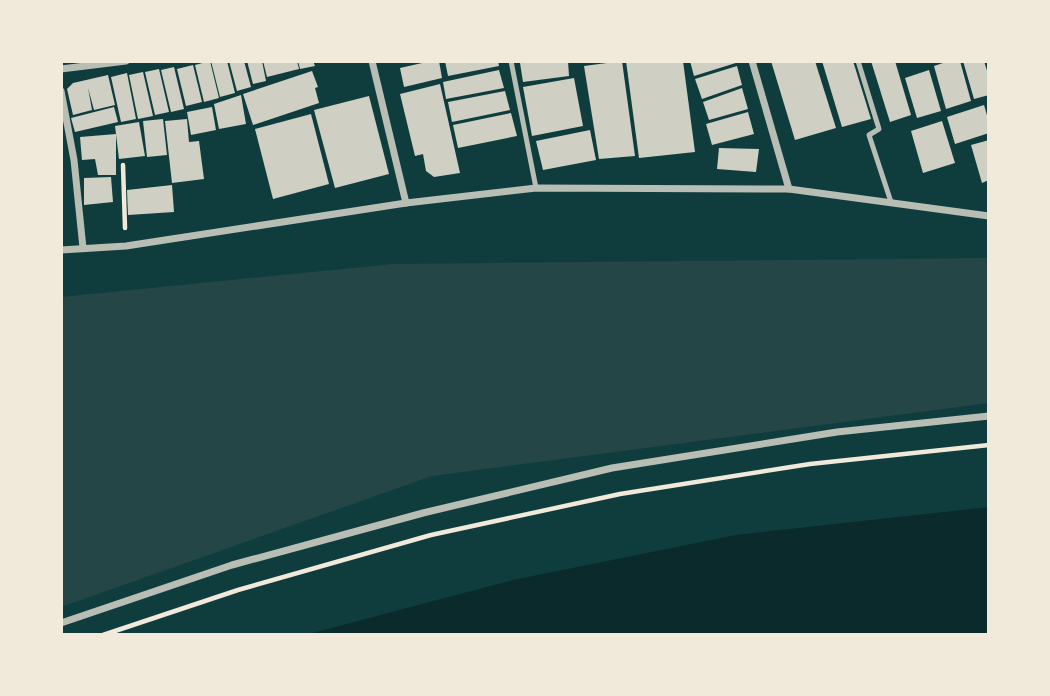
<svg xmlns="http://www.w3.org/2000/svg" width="1050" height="696" viewBox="0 0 1050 696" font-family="Jost,sans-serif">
<rect width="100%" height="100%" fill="#0f3d3e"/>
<polygon fill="#244646" points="989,258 989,403 432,476 61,607 61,297 393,264"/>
<polygon fill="#0a2a2b" points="989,507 989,635 305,635 513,580 736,535"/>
<g fill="#cfcfc3">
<polygon points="210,61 219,98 204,102 195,65"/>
<polygon points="211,61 227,61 235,93 220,97"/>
<polygon points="229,61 244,61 251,87 237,91"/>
<polygon points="247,61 262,61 266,81 253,84"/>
<polygon points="263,61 297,61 299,69 267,77"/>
<polygon points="298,61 313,61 315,66 300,69"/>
<polygon points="431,61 439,61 442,78 404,87 400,68"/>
<polygon points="445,61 498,61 499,66 448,76"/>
<polygon points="532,61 568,61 569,76 523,82 520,63"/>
<polygon points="622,61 635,156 599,159 584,66"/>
<polygon points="626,61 683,61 695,152 639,158"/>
<polygon points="690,61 739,61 739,62 694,76"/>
<polygon points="771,61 815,61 836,128 795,140"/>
<polygon points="822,61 853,61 871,119 842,127"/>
<polygon points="871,61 895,61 911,115 890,122"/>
<polygon points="949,61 960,61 971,101 946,109 934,66"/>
<polygon points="963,61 984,61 989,77 989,95 974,99"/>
<polygon points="193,65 202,102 186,106 177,69"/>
<polygon points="737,66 742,85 702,99 695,79"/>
<polygon points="174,67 184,109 171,112 161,70"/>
<polygon points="159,69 169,112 155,115 145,72"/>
<polygon points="499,70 504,88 446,99 443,82"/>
<polygon points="929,70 941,111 917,118 905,78"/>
<polygon points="312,71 318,87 315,88 319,103 253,125 243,94"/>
<polygon points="143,72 153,116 138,119 129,75"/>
<polygon points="127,73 136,119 121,122 111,77"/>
<polygon points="108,75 115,105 94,110 88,88 92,110 73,115 67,89 73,83"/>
<polygon points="574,78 583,126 532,136 523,87"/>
<polygon points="440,84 460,173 434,177 426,171 423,154 415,156 400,94"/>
<polygon points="742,88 748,109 709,120 703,102"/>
<polygon points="505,91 510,110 452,122 448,102"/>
<polygon points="241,95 246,124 219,129 214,104"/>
<polygon points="369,96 389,174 335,188 314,110"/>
<polygon points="984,105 989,122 989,133 955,144 947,117"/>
<polygon points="114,107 118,122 75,132 71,118"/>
<polygon points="212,107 216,130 191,135 187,112"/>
<polygon points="748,112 754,134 712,145 706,124"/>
<polygon points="511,113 517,136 458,148 453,125"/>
<polygon points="311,114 329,184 273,199 255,129"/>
<polygon points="163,119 167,155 147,157 143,121"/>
<polygon points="187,119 189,142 199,141 204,179 172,183 165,121"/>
<polygon points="942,121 955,163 923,173 911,131"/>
<polygon points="139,122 145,156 119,159 115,126"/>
<polygon points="590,130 596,160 543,170 536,141"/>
<polygon points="116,134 116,175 98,175 95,159 82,160 80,137"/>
<polygon points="989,140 989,180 982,183 971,145"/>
<polygon points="719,148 759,149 756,172 717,169"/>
<polygon points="111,177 113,202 84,205 84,178"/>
<polygon points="172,185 174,212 128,215 127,190"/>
</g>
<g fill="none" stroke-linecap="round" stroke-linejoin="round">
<g stroke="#f1e9da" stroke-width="4.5">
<polyline points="123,165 125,228"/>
<polyline points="103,635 238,590 431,535 620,494 810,464 989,445"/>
</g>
<g stroke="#b8beb3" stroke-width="5">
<polyline points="511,61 536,188"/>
<polyline points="858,61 879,129 869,135 891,202"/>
</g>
<g stroke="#b8beb3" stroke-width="7">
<polyline points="372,61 406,203"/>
<polyline points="752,61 789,189"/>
<polyline points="61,69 126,61"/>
<polyline points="61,91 74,160 83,248"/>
<polyline points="61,250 126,246 406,203 536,188 789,189 989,216"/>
<polyline points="61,623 232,565 423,513 612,468 837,432 989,416"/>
</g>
</g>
<rect width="1050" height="696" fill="none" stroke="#f1e9da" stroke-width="126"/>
</svg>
